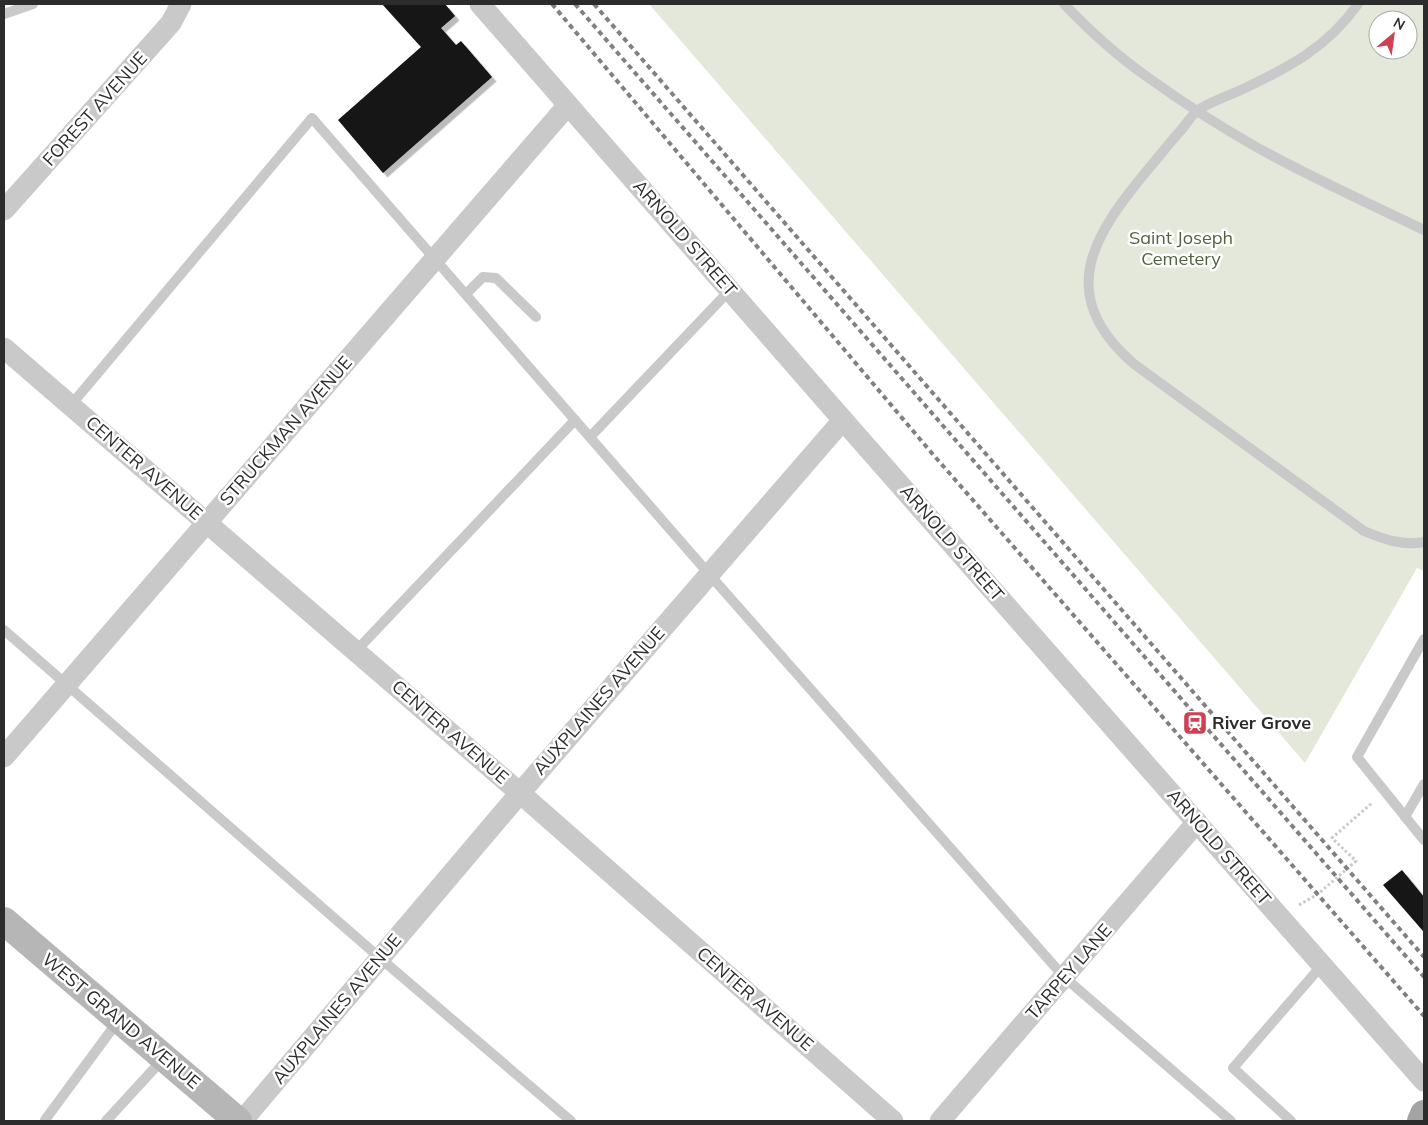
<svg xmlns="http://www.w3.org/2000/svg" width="1428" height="1125" viewBox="0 0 1428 1125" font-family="Mulish,sans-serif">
<defs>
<filter id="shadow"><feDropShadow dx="4.5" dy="4.5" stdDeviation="0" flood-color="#0004"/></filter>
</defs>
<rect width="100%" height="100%" fill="#fff"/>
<path fill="#e3e8da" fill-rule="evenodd" d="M 649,4 L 1424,4 L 1424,571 L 1417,568 L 1305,763 ZM 1378,20 L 1408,20 L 1408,50 L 1378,50 Z"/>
<g fill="#131313" filter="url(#shadow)">
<polygon points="382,4 445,4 455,16 441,28 456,45 461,41 492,77 383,173 338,120 421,47"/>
<polygon points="1402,870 1424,897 1424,929 1423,931 1383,885"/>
</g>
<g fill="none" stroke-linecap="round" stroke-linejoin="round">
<polyline stroke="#c9c9c9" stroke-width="3" stroke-dasharray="2.5 2.5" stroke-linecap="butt" points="1299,905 1318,894 1356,861 1332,838 1372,803"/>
<g stroke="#c9c9c9" stroke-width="10">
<path d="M 1064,4 C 1089,30 1116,55 1146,76 C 1182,102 1219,126 1258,148 C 1312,178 1368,203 1424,230"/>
<path d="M 1358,4 C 1328,47 1288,68 1241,90 C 1230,95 1205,104 1197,111 C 1191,116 1187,123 1182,129 C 1171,141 1161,154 1150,167 C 1094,234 1053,294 1134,364 L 1364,531 C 1383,539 1402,546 1424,542"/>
<polyline points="4,14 33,4"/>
<polyline points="466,294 483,277 496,278 536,317"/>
<polyline points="71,405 312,118 709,574 1064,977 1231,1121"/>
<polyline points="590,437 730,290"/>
<polyline points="4,630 380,958 571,1121"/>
<polyline points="1424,639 1357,757 1424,840"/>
<polyline points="356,651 575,420"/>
<polyline points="1405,817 1424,784"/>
<polyline points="45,1120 118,1021"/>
<polyline points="106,1121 163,1059"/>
<polyline points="1291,1121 1233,1068 1322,965"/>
</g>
<g stroke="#c9c9c9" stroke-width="21">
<polyline points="480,4 843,420 1424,1081"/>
<polyline points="4,210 171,23 181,4"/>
<polyline points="4,348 520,793 893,1121"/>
<polyline points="4,757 568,105"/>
<polyline points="242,1121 520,793 843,420"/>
<polyline points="940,1121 1197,822"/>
</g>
<polyline stroke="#b6b6b6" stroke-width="28" points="4,921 238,1121"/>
<polyline stroke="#a4a4a4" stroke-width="28" points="1421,1121 1424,1114"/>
<g stroke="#818181" stroke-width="4" stroke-dasharray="5 4" stroke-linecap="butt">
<polyline points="552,4 930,451 1424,1016"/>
<polyline points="575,4 1424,977"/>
<polyline points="594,4 1424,957"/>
</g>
</g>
<defs>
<symbol id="station-square" viewBox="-11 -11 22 22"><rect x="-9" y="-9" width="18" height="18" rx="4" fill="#d13f52" stroke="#fff"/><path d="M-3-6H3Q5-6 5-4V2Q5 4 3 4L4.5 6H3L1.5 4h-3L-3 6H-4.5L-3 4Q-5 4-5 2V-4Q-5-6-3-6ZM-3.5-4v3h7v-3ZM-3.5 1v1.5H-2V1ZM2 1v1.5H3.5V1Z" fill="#fff"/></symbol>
</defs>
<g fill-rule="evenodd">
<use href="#station-square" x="1181" y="709" width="28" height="28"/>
</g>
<g text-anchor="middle" stroke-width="5" stroke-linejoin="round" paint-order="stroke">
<g font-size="18" fill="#2c2c2c" stroke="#fff">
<text transform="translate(95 109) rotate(-48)" y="6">FOREST AVENUE</text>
<text transform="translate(685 238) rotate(49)" y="6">ARNOLD STREET</text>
<text transform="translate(286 431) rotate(-49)" y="6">STRUCKMAN AVENUE</text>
<text transform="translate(144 468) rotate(41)" y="6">CENTER AVENUE</text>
<text transform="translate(952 543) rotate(49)" y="6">ARNOLD STREET</text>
<text transform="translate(599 701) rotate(-49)" y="6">AUXPLAINES AVENUE</text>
<text transform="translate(450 732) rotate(41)" y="6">CENTER AVENUE</text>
<text transform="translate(1219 847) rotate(49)" y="6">ARNOLD STREET</text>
<text transform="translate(1069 972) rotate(-49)" y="6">TARPEY LANE</text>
<text transform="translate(755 999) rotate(41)" y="6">CENTER AVENUE</text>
<text transform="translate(337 1009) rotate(-50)" y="6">AUXPLAINES AVENUE</text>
<text transform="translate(121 1021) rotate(40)" y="6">WEST GRAND AVENUE</text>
</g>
<g font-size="18" fill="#51623e" stroke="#fff">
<text x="1181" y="244">Saint Joseph<tspan x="1181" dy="21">Cemetery</tspan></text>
</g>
<g font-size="18" font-weight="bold" fill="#2c2c2c" stroke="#fff" text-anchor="start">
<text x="1212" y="729">River Grove</text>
</g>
</g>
<rect width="1428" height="1125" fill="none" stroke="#2c2c2c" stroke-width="10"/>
<g transform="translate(1393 35) rotate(29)"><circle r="24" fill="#ffffff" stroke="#ababab"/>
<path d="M0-4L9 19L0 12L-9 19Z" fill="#d13f52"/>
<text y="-8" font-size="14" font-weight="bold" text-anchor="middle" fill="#2c2c2c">N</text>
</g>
</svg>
